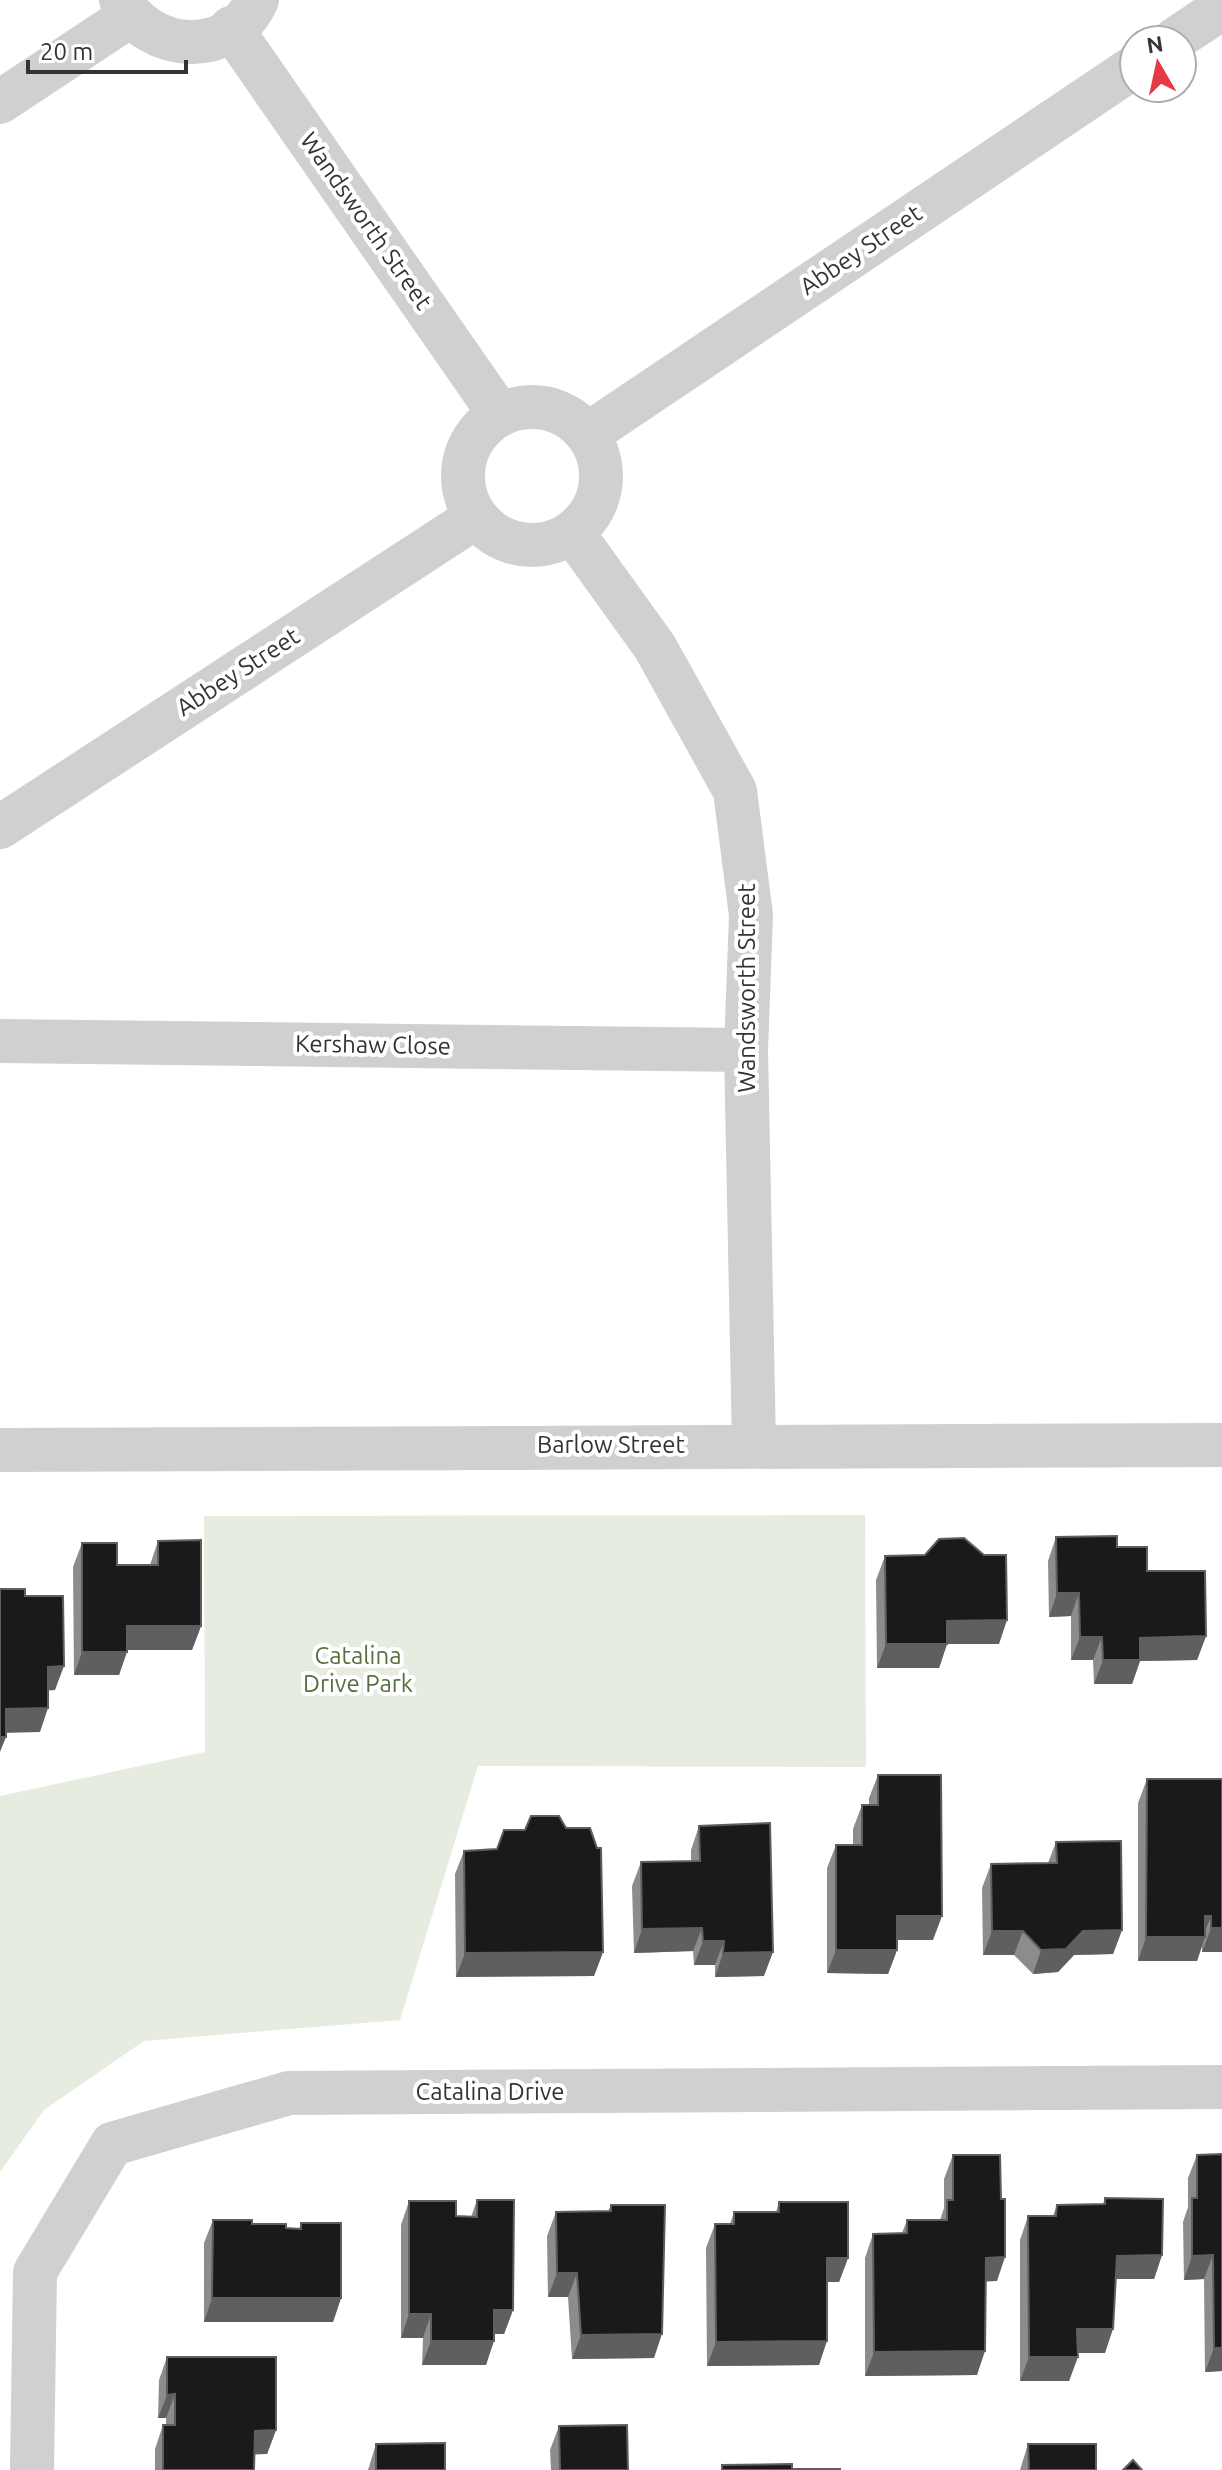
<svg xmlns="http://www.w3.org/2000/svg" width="1222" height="2470" viewBox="0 0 1222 2470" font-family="Ubuntu,sans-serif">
<rect width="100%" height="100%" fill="#fff"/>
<polygon fill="#e6ecdf" points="865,1515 866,1767 478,1766 400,2020 144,2041 44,2110 0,2172 0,1796 205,1752 204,1516"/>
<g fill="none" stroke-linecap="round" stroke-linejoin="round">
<g stroke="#d0d0d0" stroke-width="44">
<path d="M 121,0 C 149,53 231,59 257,0"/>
<polyline points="231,28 500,415"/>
<polyline points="1174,40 1222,8"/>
<polyline points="0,102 130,16"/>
<circle cx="532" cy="476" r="69"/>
<polyline points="588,434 1134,67"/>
<polyline points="573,533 655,647 735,791 751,915 746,1050 754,1444"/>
<polyline points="0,827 476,517"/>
<polyline points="0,1041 746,1050"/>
<polyline points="0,1450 1222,1445"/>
<polyline points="32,2470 35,2272 112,2144 289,2093 1222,2087"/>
</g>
</g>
<g fill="#8c8c8c">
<polygon points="1056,1537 1117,1547 1147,1571 1206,1636 1197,1660 1140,1661 1132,1684 1094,1684 1093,1660 1071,1660 1071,1616 1049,1617 1048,1561"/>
<polygon points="158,1541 201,1626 192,1650 127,1650 119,1675 74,1675 73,1567 82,1543 117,1565 150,1565"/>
<polygon points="885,1556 999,1644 947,1644 939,1668 877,1668 876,1580"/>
<polygon points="878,1775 933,1940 897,1940 897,1950 888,1974 827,1973 827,1868 836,1845 853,1845 853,1829 862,1805 869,1805 869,1798"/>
<polygon points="1147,1779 1222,1779 1222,1952 1202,1952 1202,1946 1197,1961 1138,1961 1138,1803"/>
<polygon points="699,1826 764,1976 715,1977 715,1965 694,1965 693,1951 634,1953 632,1886 641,1862 691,1861 691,1850"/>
<polygon points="525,1830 603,1952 594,1976 456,1977 455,1874 464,1851 497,1849"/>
<polygon points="1056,1842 1122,1930 1113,1954 1074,1955 1058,1972 1033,1974 1014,1955 983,1955 982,1888 991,1864 1048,1863"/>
<polygon points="1222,2154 1222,2371 1205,2372 1204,2279 1184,2280 1183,2222 1188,2207 1188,2178 1197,2155"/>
<polygon points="953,2155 997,2281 986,2281 977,2375 865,2376 865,2258 873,2234 902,2233 907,2220 940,2220 944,2208 944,2179"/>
<polygon points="1105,2198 1162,2255 1154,2279 1116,2279 1105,2353 1078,2353 1069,2381 1020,2381 1020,2240 1028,2216 1053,2216 1057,2205 1103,2204"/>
<polygon points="477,2200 513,2310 504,2334 494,2334 486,2365 422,2365 423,2338 401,2338 401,2225 409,2201 456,2216 471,2217"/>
<polygon points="779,2202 848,2258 839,2282 827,2282 819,2365 707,2366 706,2248 715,2224 730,2224 734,2212 776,2212"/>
<polygon points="611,2205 654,2358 572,2359 568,2297 548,2297 547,2236 556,2212 608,2211"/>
<polygon points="213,2220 286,2228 299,2229 301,2223 341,2298 333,2322 204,2322 204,2243"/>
<polygon points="167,2357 276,2430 267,2454 254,2454 254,2470 155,2470 155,2449 163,2425 166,2425 166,2418 158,2418 159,2380"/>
<polygon points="559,2426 628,2470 551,2470 550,2450"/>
<polygon points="376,2444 445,2470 368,2470"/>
<polygon points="1028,2444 1096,2470 1020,2470"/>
</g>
<g fill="#5f5f5f">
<polygon points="1057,1593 1079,1593 1071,1616 1049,1617"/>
<polygon points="1007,1620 999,1644 940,1644 947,1644 939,1668 877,1668 886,1644 947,1621"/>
<polygon points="127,1626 201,1626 192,1650 119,1650"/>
<polygon points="1206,1636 1197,1660 1140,1661 1132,1684 1094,1684 1103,1660 1140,1638"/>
<polygon points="1080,1637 1102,1637 1093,1660 1071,1660"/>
<polygon points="82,1652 127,1652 119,1675 74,1675"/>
<polygon points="64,1666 55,1690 39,1691 48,1667"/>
<polygon points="48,1708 40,1732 0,1733 6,1709"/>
<polygon points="0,1737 6,1737 0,1752"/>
<polygon points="897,1916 942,1916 933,1940 888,1940"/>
<polygon points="1205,1916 1211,1916 1203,1937 1205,1937 1197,1961 1138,1961 1146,1937"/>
<polygon points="702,1928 693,1951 634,1953 642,1929"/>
<polygon points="1211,1928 1222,1928 1222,1952 1202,1952"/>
<polygon points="1122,1930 1113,1954 1074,1955 1058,1972 1033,1974 1041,1950 1083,1931"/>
<polygon points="992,1931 1023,1931 1014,1955 983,1955"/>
<polygon points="703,1941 724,1941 715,1965 694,1965"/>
<polygon points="836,1950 897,1950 888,1974 827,1973"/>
<polygon points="603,1952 594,1976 456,1977 465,1953"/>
<polygon points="773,1952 764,1976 715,1977 723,1953"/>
<polygon points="1162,2255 1154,2279 1108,2279 1117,2256"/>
<polygon points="1213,2255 1204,2279 1184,2280 1192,2256"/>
<polygon points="1005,2257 997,2281 977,2282 986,2258"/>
<polygon points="827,2258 848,2258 839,2282 818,2282"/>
<polygon points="557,2273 577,2273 568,2297 548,2297"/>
<polygon points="212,2298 341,2298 333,2322 204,2322"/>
<polygon points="494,2310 513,2310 504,2334 486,2334"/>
<polygon points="409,2314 431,2314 423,2338 401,2338"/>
<polygon points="1077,2329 1113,2329 1105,2353 1068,2353"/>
<polygon points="662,2334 654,2358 572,2359 581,2335"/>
<polygon points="431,2341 494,2341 486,2365 422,2365"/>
<polygon points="827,2341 819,2365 707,2366 716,2342"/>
<polygon points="1214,2348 1222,2348 1222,2371 1205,2372"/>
<polygon points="985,2351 977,2375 865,2376 874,2352"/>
<polygon points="1029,2357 1078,2357 1069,2381 1020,2381"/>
<polygon points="175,2394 166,2418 158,2418 167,2395"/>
<polygon points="276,2430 267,2454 246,2455 255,2431"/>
</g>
<g fill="#1a1a1a" stroke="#5f5f5f" stroke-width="2">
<polygon points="1117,1536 1117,1547 1147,1547 1147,1571 1205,1571 1206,1636 1140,1638 1140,1660 1103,1660 1102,1637 1080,1637 1079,1593 1057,1593 1056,1537"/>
<polygon points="964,1538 984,1555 1006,1555 1007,1620 947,1621 947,1644 886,1644 885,1556 925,1555 939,1539"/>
<polygon points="201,1540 201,1626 127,1626 127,1652 82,1652 82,1543 117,1543 117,1565 158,1565 158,1541"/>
<polygon points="0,1589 25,1589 25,1596 63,1596 64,1666 48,1667 48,1708 6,1709 6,1737 0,1737"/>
<polygon points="878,1775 941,1775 942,1916 897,1916 897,1950 836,1950 836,1845 862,1845 862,1805 878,1805"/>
<polygon points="1147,1779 1222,1779 1222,1928 1211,1928 1211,1916 1205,1916 1205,1937 1146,1937"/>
<polygon points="531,1816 559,1816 566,1828 590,1828 597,1848 601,1848 603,1952 465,1953 464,1851 497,1849 504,1830 525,1830"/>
<polygon points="770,1823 773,1952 723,1953 724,1941 703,1941 702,1928 642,1929 641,1862 700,1861 699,1826"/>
<polygon points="1121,1841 1122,1930 1083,1931 1066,1949 1041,1950 1023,1931 992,1931 991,1864 1057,1863 1056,1842"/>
<polygon points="1222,2154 1222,2348 1214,2348 1213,2255 1192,2256 1192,2198 1197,2198 1197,2155"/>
<polygon points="953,2155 1000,2155 1001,2199 1005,2199 1005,2257 986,2258 985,2351 874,2352 873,2234 907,2233 907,2220 947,2220 947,2200 953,2200"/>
<polygon points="1105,2198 1163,2199 1162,2255 1117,2256 1113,2329 1077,2329 1078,2357 1029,2357 1028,2216 1056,2216 1057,2205 1105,2204"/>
<polygon points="477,2200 514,2200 513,2310 494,2310 494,2341 431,2341 431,2314 409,2314 409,2201 456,2201 456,2216 477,2217"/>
<polygon points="779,2202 848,2202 848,2258 827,2258 827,2341 716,2342 715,2224 734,2224 734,2212 779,2212"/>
<polygon points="611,2205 665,2205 662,2334 581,2335 577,2273 557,2273 556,2212 611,2211"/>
<polygon points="213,2220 252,2220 252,2224 286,2224 286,2228 301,2229 301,2223 341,2223 341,2298 212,2298"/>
<polygon points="167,2357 276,2357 276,2430 255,2431 254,2470 163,2470 163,2425 175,2425 175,2394 167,2395"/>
<polygon points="627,2425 628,2470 560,2470 559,2426"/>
<polygon points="445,2443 445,2470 376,2470 376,2444"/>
<polygon points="1028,2444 1096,2444 1096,2470 1029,2470"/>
<polygon points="1133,2460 1142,2470 1123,2470"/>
<polygon points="792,2464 792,2469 840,2469 840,2470 722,2470 722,2465"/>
</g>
<g text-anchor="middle" stroke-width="8" stroke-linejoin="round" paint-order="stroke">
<g font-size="24" fill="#333" stroke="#fff">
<text transform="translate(366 221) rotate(55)" y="8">Wandsworth Street</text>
<text transform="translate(861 250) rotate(-34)" y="8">Abbey Street</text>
<text transform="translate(238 672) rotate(-33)" y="8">Abbey Street</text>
<text transform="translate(747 988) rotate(-90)" y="8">Wandsworth Street</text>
<text transform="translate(373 1045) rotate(1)" y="8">Kershaw Close</text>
<text x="611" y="1453">Barlow Street</text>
<text x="490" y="2100">Catalina Drive</text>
</g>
<g font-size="24" fill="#56703f" stroke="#fff">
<text x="358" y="1664">Catalina<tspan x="358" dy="28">Drive Park</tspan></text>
</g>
</g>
<g transform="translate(1158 64) rotate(351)"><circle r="38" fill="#ffffff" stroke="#adadad" stroke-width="2"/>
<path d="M0-6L14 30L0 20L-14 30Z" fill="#e63946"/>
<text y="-12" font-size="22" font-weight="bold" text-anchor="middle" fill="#333333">N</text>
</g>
<path d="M28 60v12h158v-12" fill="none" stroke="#333333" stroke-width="4"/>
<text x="40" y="60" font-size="24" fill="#333333" stroke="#ffffff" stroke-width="6" paint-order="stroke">20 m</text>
</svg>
